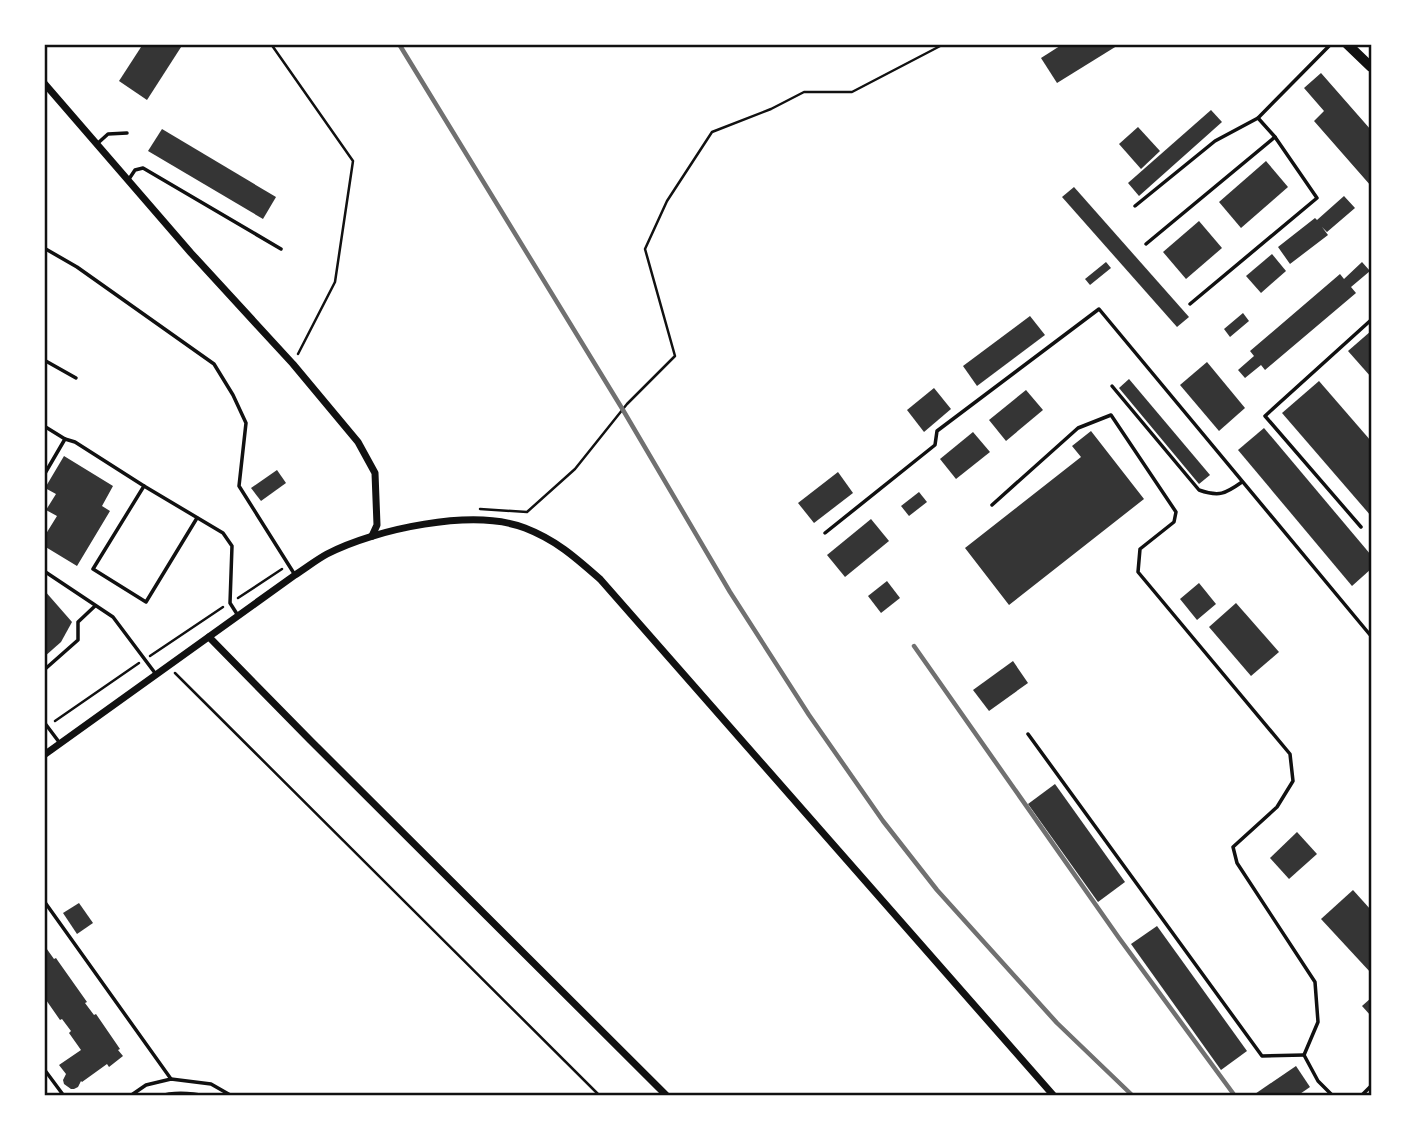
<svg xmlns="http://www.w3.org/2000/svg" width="1415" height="1140" viewBox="0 0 1415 1140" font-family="'Fira Sans Condensed',sans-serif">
<rect width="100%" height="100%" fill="#fff"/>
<g fill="#353535">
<polygon points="143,44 183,44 147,100 119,81"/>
<polygon points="1063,44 1120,44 1057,83 1041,58"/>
<polygon points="1321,73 1371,130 1371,186 1314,121 1324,111 1304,88"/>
<polygon points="1211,110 1222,122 1139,196 1128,183"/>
<polygon points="1138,127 1160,151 1141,169 1119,144"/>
<polygon points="162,129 276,197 263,219 148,151"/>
<polygon points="1266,161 1288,187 1241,228 1219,202"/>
<polygon points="1074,187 1189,317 1177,327 1062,197"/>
<polygon points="1344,196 1355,208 1327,232 1322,227 1328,235 1290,264 1278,247 1315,218 1317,220"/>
<polygon points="1199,221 1222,248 1186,279 1163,252"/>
<polygon points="1272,254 1286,271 1261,293 1246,276"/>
<polygon points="1106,262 1111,268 1090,285 1085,279"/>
<polygon points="1362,262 1370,271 1351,287 1356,293 1265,370 1261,365 1245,378 1238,370 1254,356 1250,351 1340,274 1344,279"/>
<polygon points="1243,313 1249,321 1230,337 1224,329"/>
<polygon points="1030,316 1045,335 977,386 963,366"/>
<polygon points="1371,331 1371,377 1348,351"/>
<polygon points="1207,362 1245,408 1219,431 1180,385"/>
<polygon points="1129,379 1210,475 1199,484 1119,388"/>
<polygon points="1319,381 1371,441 1371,516 1282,413"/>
<polygon points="934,388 951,409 924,432 907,410"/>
<polygon points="1026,390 1043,410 1006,441 989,420"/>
<polygon points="1264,428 1371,555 1371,569 1352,586 1238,450"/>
<polygon points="1091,431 1144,499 1009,605 965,548 1081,457 1072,446"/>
<polygon points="973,432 990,452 956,479 940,459"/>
<polygon points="64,456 113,486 102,506 110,511 77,566 44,546 46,540 44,537 57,516 46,510 56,494 45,488"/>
<polygon points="277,470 286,483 261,501 251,488"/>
<polygon points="838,472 853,493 814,523 798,503"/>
<polygon points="919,492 927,502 909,516 901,506"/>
<polygon points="871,519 889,541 845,577 827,555"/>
<polygon points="887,581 900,598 881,613 868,596"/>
<polygon points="1199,583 1216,604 1197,620 1180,599"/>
<polygon points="44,590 72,622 61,642 44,657"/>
<polygon points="1236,603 1279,652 1251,676 1209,627"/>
<polygon points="1013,661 1028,683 989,711 973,690"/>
<polygon points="1055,784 1125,882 1098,902 1028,804"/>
<polygon points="1297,832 1317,854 1289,879 1270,858"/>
<polygon points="1353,890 1371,910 1371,973 1321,919"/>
<polygon points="79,903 93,923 77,934 63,913"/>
<polygon points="1157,926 1247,1051 1221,1070 1131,944"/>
<polygon points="44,945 54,959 56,958 58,961 87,1002 85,1003 94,1015 96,1014 120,1049 118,1050 123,1056 109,1067 107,1064 82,1082 81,1081 78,1087 74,1089 71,1089 64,1084 63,1080 66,1074 59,1065 81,1050 69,1033 71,1031 62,1019 60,1020 44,997"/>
<polygon points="1371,998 1371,1016 1362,1006"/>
<polygon points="1296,1066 1310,1087 1297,1096 1252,1096"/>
</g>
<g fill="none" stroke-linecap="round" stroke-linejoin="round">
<g stroke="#111" stroke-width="2.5">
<polyline points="271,44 353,161 335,282 298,354"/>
<polyline points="480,509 527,512 575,469 627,404 675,356 645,249 667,201 712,132 771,109 804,92 852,92 944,44"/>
<polyline points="238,598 282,569"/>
<polyline points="150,656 223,607"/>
<polyline points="175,673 600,1096"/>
<polyline points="55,721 139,663"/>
<path d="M 158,1096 C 174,1091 190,1092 207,1096"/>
</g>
<g stroke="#111" stroke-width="3.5">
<polyline points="98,143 108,134 127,133"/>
<polyline points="129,179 135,170 143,168 281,249"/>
<polyline points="1135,206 1215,141 1258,118 1331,44"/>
<polyline points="1146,244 1275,137"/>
<polyline points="44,248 77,267 214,364 233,395 246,423 239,486 295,575"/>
<polyline points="1190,304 1317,198 1275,137 1258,118"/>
<polyline points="44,360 76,378"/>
<path d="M 1112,386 L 1199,490 C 1219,497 1225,494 1242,482"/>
<polyline points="44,426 65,439"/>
<polyline points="44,475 65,439 75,442 144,486 93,569 146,602 197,518"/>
<polyline points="144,486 223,533 232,546 230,603 237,614"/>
<polyline points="992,505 1078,428 1111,415 1176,512 1174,522 1140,549 1138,572 1290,754 1293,781 1277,807 1233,847 1237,863 1315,982 1318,1022 1304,1055 1318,1081 1333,1096"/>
<polyline points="1361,527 1265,416 1371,320"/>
<polyline points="825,533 935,445 937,431 1099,309 1371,636"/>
<polyline points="44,571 113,617 155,673"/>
<polyline points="44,670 78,640 78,622 95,606"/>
<polyline points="44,722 59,742"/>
<polyline points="1028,734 1262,1056 1304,1055"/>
<polyline points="44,901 171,1079"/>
<polyline points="44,1069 64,1096"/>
<polyline points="130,1096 146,1085 171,1079 211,1084 232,1096"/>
<polyline points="1361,1096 1371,1086"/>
</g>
<g stroke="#111" stroke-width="7">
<polyline points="44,83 191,253 293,364 358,442 375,473 377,525 372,536"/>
<polyline points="209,637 310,740 667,1096"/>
<path d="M 44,755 L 295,575 C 306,568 316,560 327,554 C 375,529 473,508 525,528 C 556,540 575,557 600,579 L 1054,1096"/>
</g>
<polyline stroke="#111" stroke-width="10" points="1347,44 1371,67"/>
<g stroke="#707070" stroke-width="4.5">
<polyline points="399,44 623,410 730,592 809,715 883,821 937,890 1057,1023 1133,1096"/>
<polyline points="914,646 1119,938 1235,1096"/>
</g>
</g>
<rect width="1415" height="1140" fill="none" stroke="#ffffff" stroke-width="91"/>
<rect x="46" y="46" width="1324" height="1048" fill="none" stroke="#111" stroke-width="2.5"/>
</svg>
